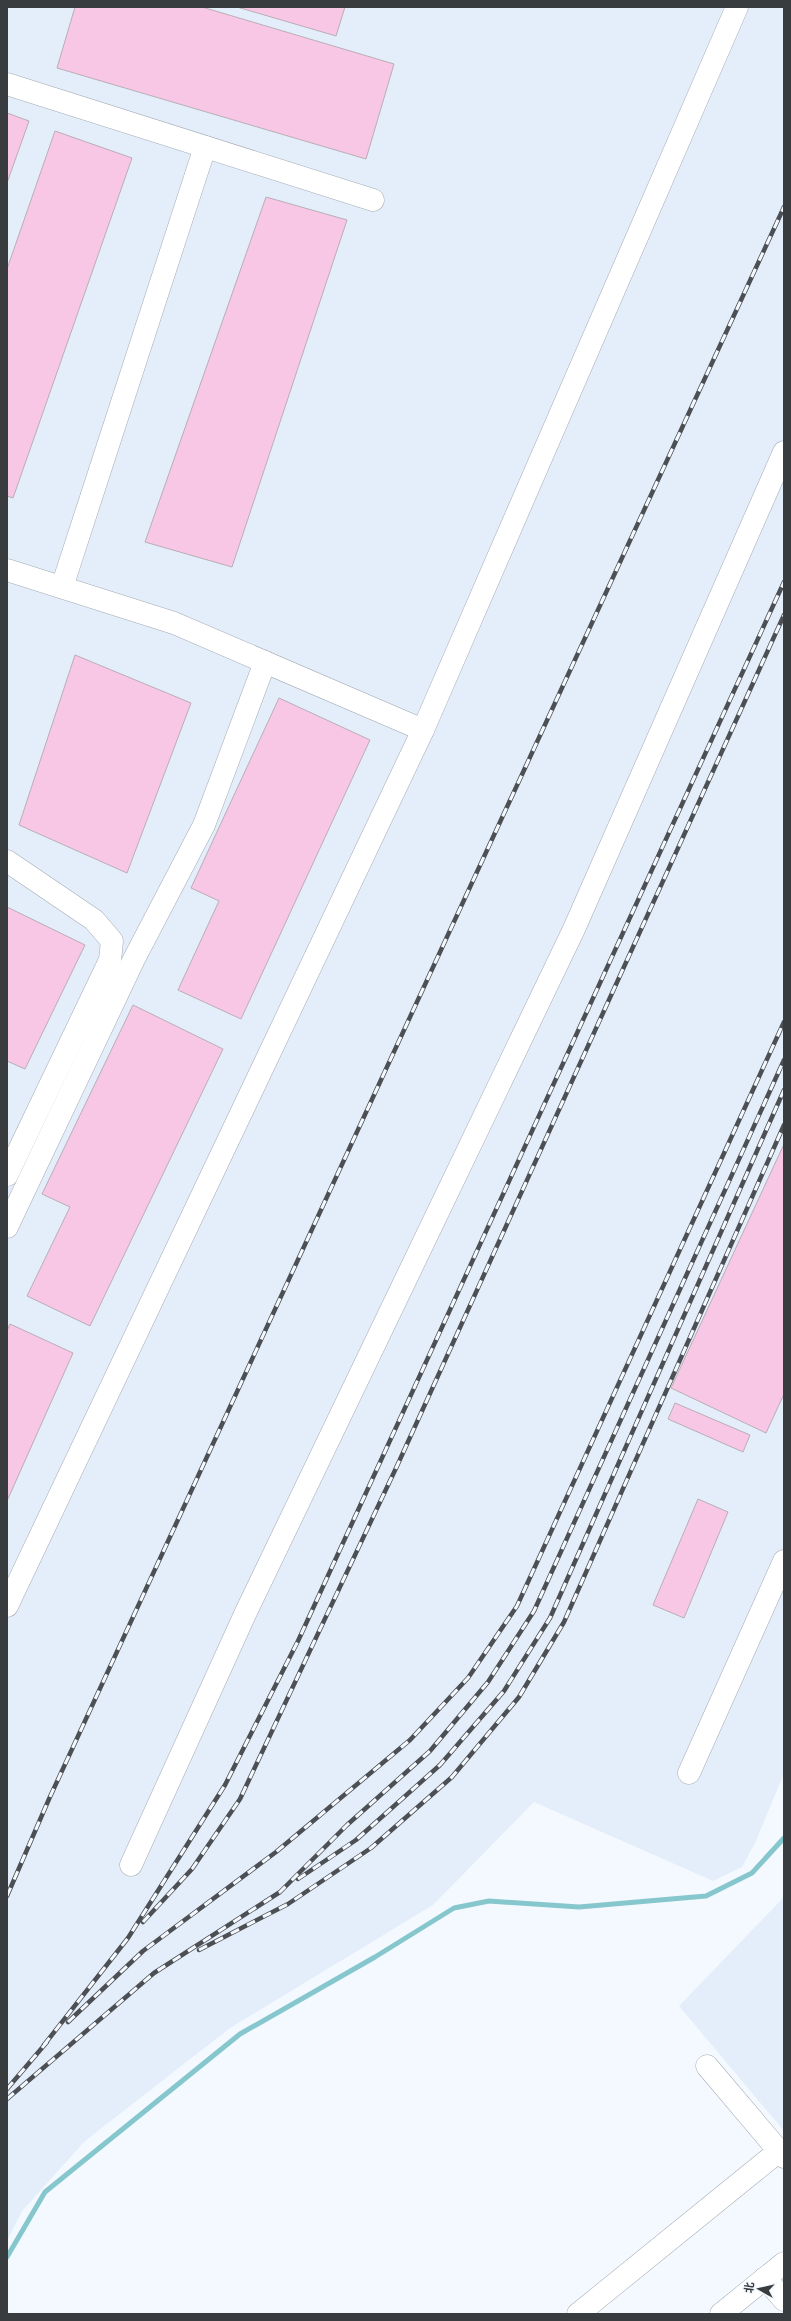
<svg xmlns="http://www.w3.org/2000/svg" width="791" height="2321" viewBox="0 0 791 2321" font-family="'Asap Condensed','Noto Sans SC',sans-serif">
<rect width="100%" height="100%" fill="#f4f9ff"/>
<g fill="#e4edfa">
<polygon points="7,7 784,7 784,1773 756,1841 742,1867 713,1881 534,1802 433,1905 230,2028 85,2141 22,2211 7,2241"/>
<polygon points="784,1897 784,2131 679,2006"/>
</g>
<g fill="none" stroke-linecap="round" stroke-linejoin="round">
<polyline stroke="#86c7cd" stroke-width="5" points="7,2257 45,2192 240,2034 375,1957 454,1908 489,1901 579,1907 706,1896 752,1873 784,1838"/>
</g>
<g fill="#f8c7e5" stroke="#b9aeb4">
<polygon points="75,7 202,7 394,64 366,159 57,68"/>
<polygon points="237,7 345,7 336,36"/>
<polygon points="7,113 29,121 7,183"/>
<polygon points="55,131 132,158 13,498 7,496 7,269"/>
<polygon points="266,197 347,220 232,567 145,542"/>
<polygon points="75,655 191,703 127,873 19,825"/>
<polygon points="279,698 370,740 241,1019 178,990 219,901 191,888"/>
<polygon points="7,907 85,945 25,1069 7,1061"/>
<polygon points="133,1005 223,1049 90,1326 27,1296 70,1207 42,1194"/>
<polygon points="784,1144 784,1394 766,1433 671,1388"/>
<polygon points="10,1324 73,1353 7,1501 7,1331"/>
<polygon points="675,1403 750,1435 743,1452 668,1419"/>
<polygon points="698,1499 728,1512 684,1618 653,1605"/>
</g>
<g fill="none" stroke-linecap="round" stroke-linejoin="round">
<defs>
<g id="minor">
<polyline points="7,84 373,200"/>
<polyline points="7,570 174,623 423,730"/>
<polyline points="62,587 205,147"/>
<polyline points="7,861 94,920 112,941 110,960 7,1175"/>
<polyline points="7,1227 134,959 204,825 265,662"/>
<polyline points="7,1606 423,730 737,7"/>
<polyline points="689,1773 784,1561"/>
<polyline points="131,1865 246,1612 574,929 784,452"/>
<polyline points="707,2066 784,2157"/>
<polyline points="765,2278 784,2300"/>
<polyline points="578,2314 779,2151"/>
<polyline points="721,2314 784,2263"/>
</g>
</defs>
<use href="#minor" stroke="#a4abb4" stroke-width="23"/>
<use href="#minor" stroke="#fff" stroke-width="22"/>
<defs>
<g id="rail">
<polyline points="298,1879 356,1840 440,1765 504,1691 550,1618 784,1090"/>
<polyline points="7,1896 49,1799 784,207"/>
<polyline points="143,1922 192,1869 240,1799 397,1466 784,615"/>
<polyline points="199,1950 288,1904 371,1848 452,1777 519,1697 564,1622 784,1125"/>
<polyline points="68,2022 143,1951 276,1852 410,1740 468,1678 517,1606 784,1022"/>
<polyline points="44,2045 128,1938 225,1785 298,1641 784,582"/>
<polyline points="7,2089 47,2042"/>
<polyline points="7,2099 154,1973 280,1892 347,1825 430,1751 488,1682 534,1611 784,1060"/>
</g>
</defs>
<use href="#rail" stroke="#4c4f53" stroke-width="4.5"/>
<use href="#rail" stroke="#f4f9ff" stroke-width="3" stroke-dasharray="9" stroke-linecap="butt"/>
</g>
<rect width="791" height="2321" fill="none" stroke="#393c3f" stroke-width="16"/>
<g transform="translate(759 2289) rotate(278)" stroke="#f4f9ff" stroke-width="3" paint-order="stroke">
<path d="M0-3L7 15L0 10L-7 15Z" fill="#393c3f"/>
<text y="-6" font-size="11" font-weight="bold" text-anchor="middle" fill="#393c3f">北</text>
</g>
</svg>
